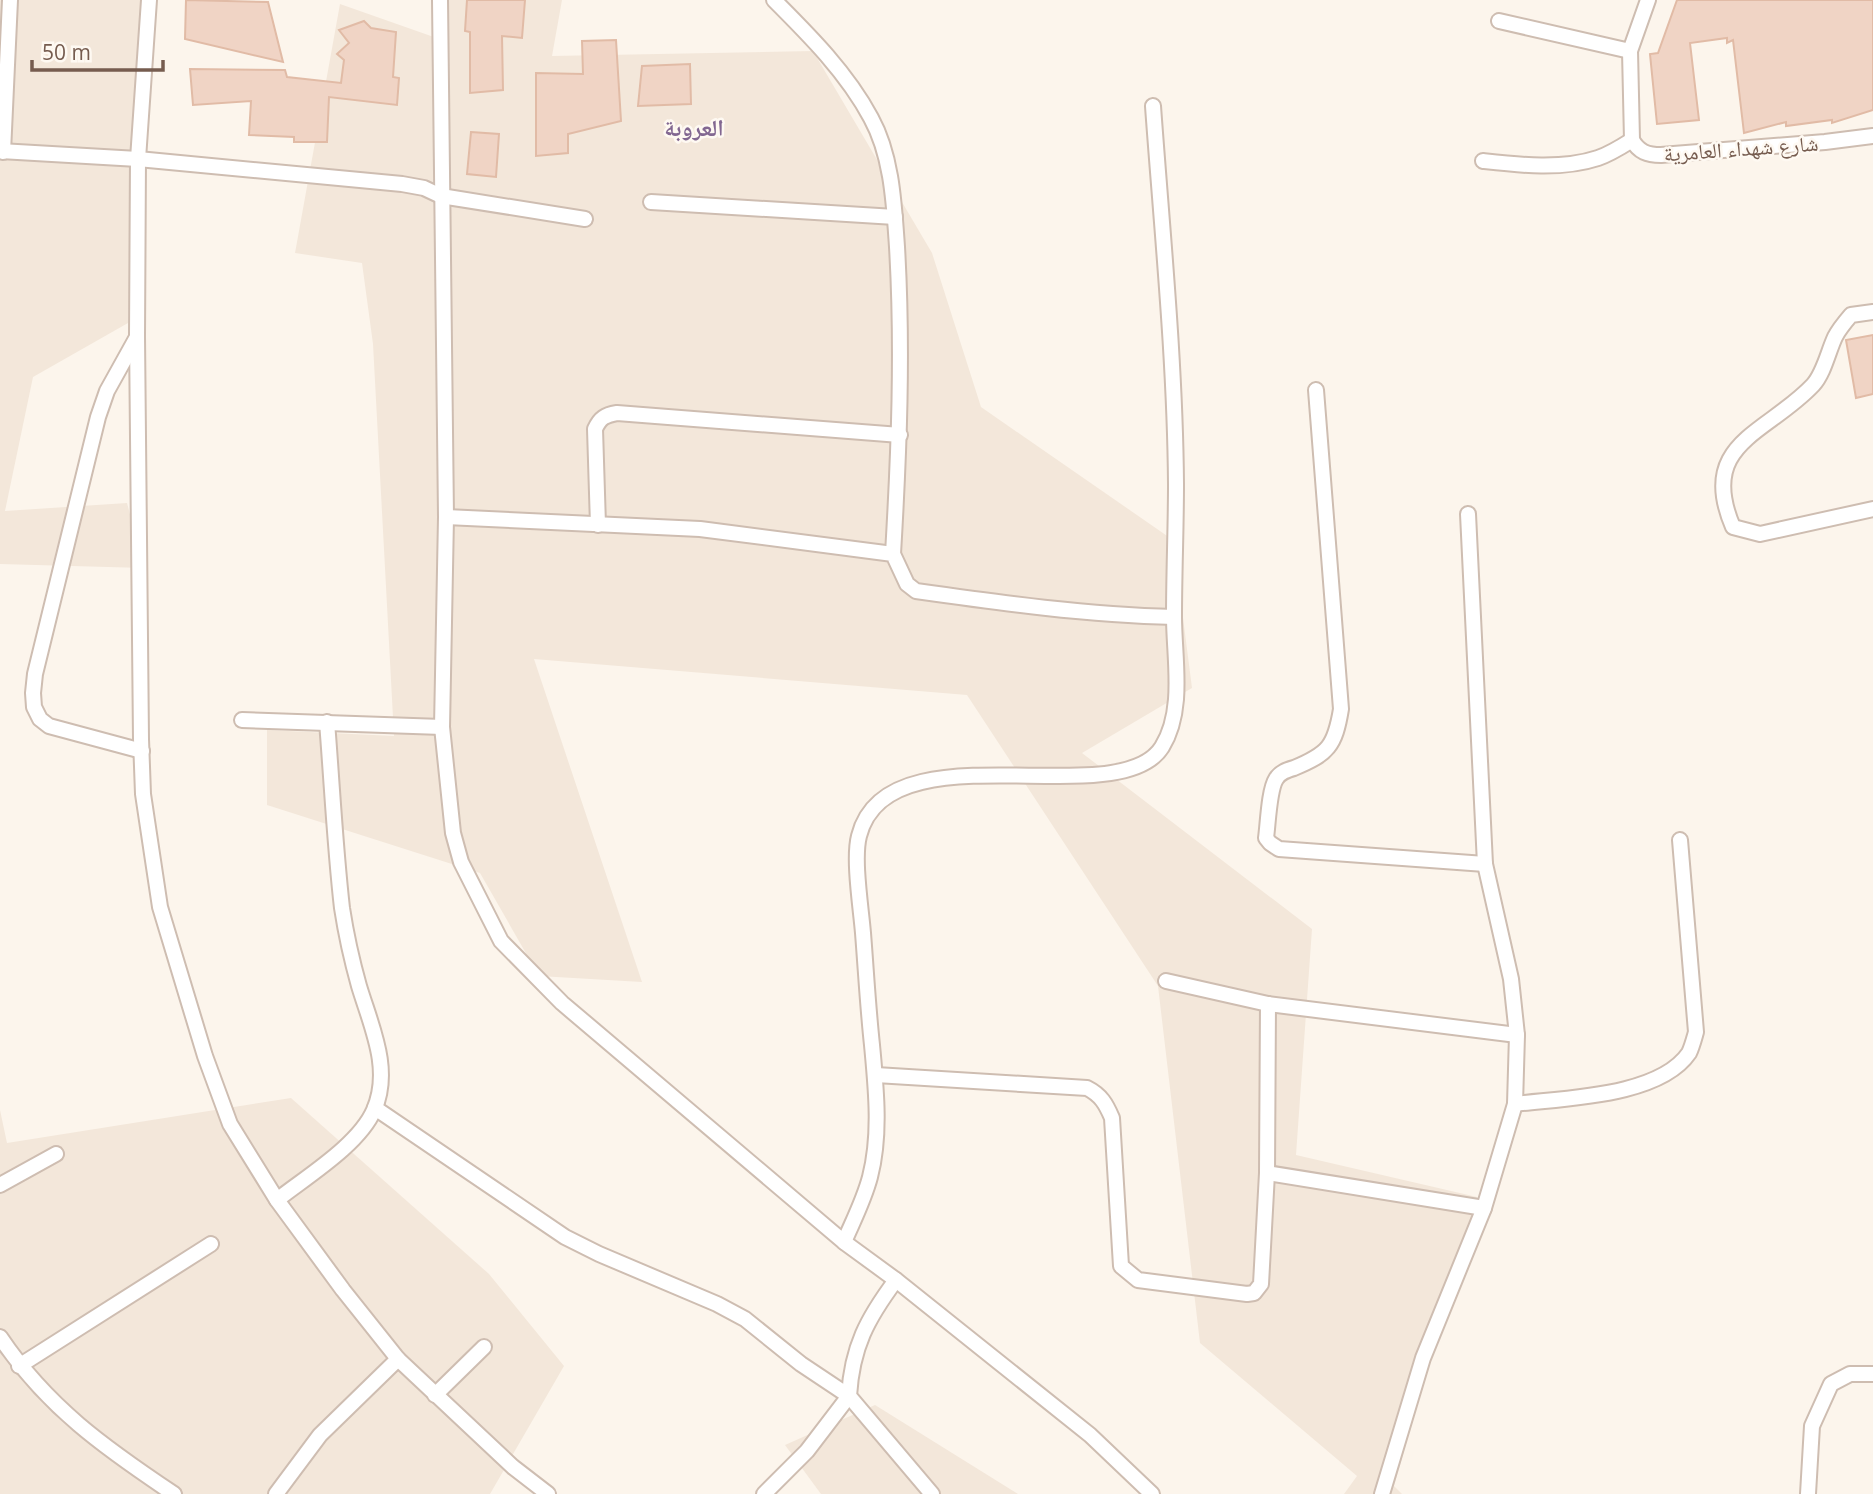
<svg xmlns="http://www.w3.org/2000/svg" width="1873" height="1494" viewBox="0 0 1873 1494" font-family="'Open Sans','Noto Naskh Arabic',sans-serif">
<rect width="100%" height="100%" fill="#fcf5ec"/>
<g fill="#f3e7da">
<polygon points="0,0 142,0 128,323 33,377 5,511 127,503 144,568 0,564"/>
<polygon points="441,0 562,0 552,56 813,51 932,253 981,407 1173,540 1192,688 1082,753 1312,929 1296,1155 1477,1197 1394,1486 1402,1494 1344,1494 1357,1476 1200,1343 1158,986 967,695 534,659 642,982 539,976 480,873 267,805 267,730 394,736 373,344 362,263 295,253 340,4 448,42"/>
<polygon points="291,1098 489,1274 564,1366 490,1494 0,1494 0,1110 7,1143"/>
<polygon points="875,1405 1018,1494 821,1494 785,1445"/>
</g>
<g fill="#f0d4c5" stroke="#e1bba6" stroke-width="2">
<polygon points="186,0 268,2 283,62 185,39"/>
<polygon points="467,0 525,0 522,38 502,36 503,90 470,93 470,32 465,31"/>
<polygon points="1677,0 1873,0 1873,110 1832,123 1832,120 1786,126 1786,122 1744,133 1733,40 1727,43 1727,38 1690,43 1699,120 1657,124 1650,54 1658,53"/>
<polygon points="364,21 371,28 396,32 393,77 399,78 397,105 329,97 327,142 294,142 294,137 249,135 251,101 193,105 190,69 285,70 287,77 341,83 344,60 337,54 349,43 339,30"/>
<polygon points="616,40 621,121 568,134 568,153 536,156 536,73 583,74 582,41"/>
<polygon points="690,64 691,104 638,106 642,66"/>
<polygon points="471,132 499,134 496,177 467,174"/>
<polygon points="1873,335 1873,394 1856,398 1846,340"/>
</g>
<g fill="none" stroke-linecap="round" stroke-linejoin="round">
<defs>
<g id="minor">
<polyline points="149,0 138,159 137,336 141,739 143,794 160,907 205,1056 230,1124 277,1200 343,1290 398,1359 513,1467 548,1494"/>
<polyline points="440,0 446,517 442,727 453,833 461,862 501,941 562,1003 844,1242 896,1280 1090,1435 1152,1494"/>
<path d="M 774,0 C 810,36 847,73 871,118 C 892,156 894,204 897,247 C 903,350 899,452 893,554"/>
<path d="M 1648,0 L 1630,51 L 1632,140 C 1639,152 1647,155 1661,155 L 1825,142 L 1873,136"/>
<polyline points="1499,21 1630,51"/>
<polyline points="0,151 138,159 402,184 424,188 441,196 585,219"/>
<polyline points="3,152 10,0"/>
<path d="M 1483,161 C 1519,165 1562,170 1598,158 C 1610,154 1621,147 1632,140"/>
<polyline points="651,202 895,217"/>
<path d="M 1873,312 L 1851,315 C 1845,322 1839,329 1835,337 C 1828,352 1824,373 1813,385 C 1767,434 1697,443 1733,527 L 1760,534 L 1873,509"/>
<polyline points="137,337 107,391 98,417 35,674 33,693 34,707 40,719 49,726 142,751"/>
<path d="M 1316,390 L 1341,709 C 1335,746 1328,754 1294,768 C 1287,770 1280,772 1276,779 C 1269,790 1268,824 1266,838 L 1270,843 L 1279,849 L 1485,864"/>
<path d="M 446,517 L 700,529 L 893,554 L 907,584 L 916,591 C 1001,603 1087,615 1174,617"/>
<path d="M 598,525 L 595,429 C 600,418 605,415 617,413 L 900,435"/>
<polyline points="242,720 442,727"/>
<polyline points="1166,981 1268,1004 1517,1035"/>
<path d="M 876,1075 L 1087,1088 C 1101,1095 1106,1104 1112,1118 L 1121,1266 L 1138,1280 L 1247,1294 L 1254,1293 L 1261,1284 L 1267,1173 L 1268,1004"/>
<path d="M 1515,1104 C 1563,1098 1659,1097 1689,1053 C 1692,1047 1694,1039 1696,1032 L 1680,840"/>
<polyline points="375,1108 565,1237 599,1254 717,1304 745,1319 801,1364 849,1396 807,1451 764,1494"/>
<polyline points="1267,1173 1484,1208"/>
<polyline points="0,1185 56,1154"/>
<path d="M 277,1200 C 306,1177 359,1145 374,1110 C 392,1069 371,1026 359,986 C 352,961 346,934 342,908 C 335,847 332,784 327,722"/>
<path d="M 844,1242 C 853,1221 864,1200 870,1177 C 881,1135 876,1088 872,1045 C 868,1008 866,971 863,933 C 861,908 853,859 859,836 C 887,724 1119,816 1162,747 C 1185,710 1174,658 1174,617 C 1174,572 1176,528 1176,484 C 1175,358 1162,231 1153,106"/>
<path d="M 896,1280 C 867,1319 852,1347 849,1396 L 932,1494"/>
<path d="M 0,1337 C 47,1407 105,1448 174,1494"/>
<polyline points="19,1366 211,1244"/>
<polyline points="435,1395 484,1347"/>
<polyline points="276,1494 320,1435 398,1359"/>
<polyline points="1382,1494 1423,1358 1484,1208 1515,1104 1517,1035 1511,979 1485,864 1468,514"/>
<polyline points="1808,1494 1812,1426 1831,1384 1850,1374 1873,1374"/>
</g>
</defs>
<use href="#minor" stroke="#cebdb1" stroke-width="18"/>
<use href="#minor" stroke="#fff" stroke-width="14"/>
</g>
<g text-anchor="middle" stroke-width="5" stroke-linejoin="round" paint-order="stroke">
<g font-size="21" fill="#765c4f" stroke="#fef9f2">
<text transform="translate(1741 149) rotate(-4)" y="7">شارع شهداء العامرية</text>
</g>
<g font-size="23" font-weight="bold" fill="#826791" stroke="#fef9f2">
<text x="694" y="136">العروبة</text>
</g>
</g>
<path d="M32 60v10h131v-10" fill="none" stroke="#765c4f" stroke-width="3.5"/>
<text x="42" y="60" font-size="21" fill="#765c4f" stroke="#fef9f2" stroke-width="5" paint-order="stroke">50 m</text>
</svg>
